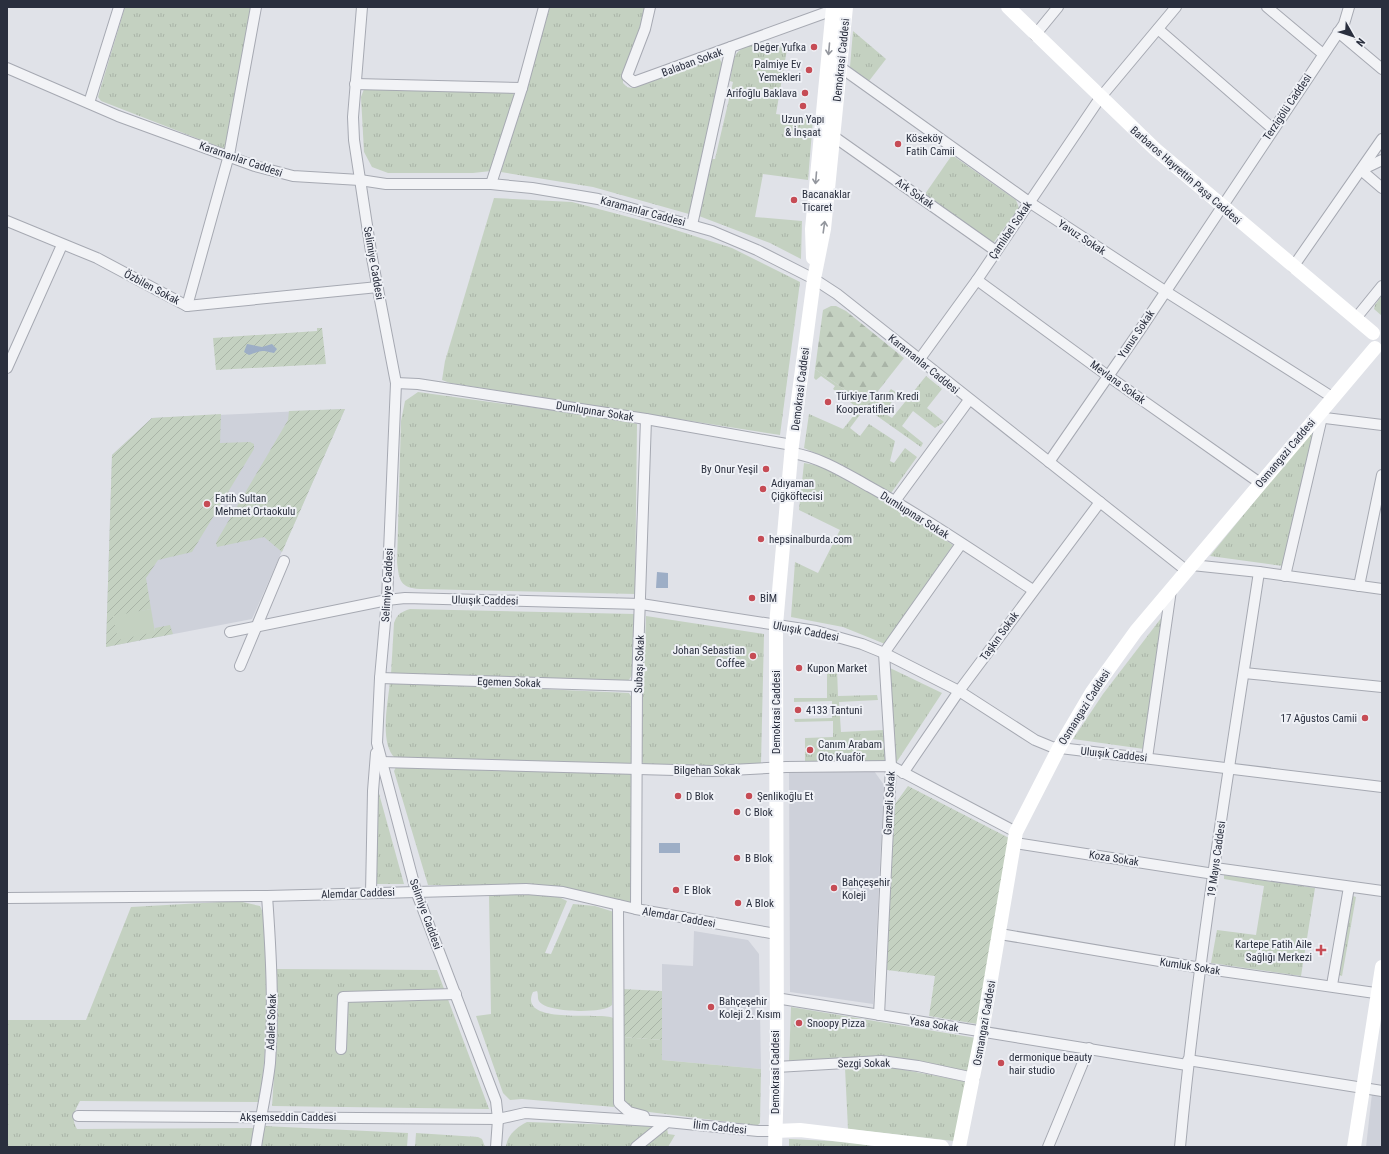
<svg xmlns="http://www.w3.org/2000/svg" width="1389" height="1154" viewBox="0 0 1389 1154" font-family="'Roboto Condensed',sans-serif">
<defs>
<pattern id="grass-tufts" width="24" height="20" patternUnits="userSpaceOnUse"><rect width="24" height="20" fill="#c4d1c1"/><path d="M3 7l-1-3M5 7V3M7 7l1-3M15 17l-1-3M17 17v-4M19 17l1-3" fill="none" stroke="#a9b4a7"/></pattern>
<pattern id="forest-firs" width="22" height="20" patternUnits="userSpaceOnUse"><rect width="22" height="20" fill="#c4d1c1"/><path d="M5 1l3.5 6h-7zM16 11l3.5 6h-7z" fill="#a9b4a7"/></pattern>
<pattern id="garden-furrows" width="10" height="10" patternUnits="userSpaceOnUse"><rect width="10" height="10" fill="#c4d1c1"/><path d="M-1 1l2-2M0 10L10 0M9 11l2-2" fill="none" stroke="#a9b4a7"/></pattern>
</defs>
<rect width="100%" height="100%" fill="#e0e2e8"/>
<g fill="#ced1da">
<polygon points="345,409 252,619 106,647 112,455 152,418"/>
<polygon points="874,771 884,785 873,1004 790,992 789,773"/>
<polygon points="694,931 748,940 759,954 761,1069 662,1060 662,964 693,966"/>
<polygon points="1372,1093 1382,1095 1382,1147 1366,1147"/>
</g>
<g fill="url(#grass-tufts)">
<polygon points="125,7 252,7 227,150 101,101 98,97 100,90"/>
<polygon points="550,7 645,7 638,41 623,77 623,83 627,87 631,88 715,58 719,58 722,63 722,71 689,214 593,187 501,172"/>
<polygon points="853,31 886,59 869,81 861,76 850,67"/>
<path d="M 757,43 L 788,43 L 776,114 L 813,119 L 808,180 L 763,174 L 755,217 L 802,221 L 801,259 L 770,243 L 699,216 L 712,159 L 715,159 L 733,82 L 730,81 C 735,56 731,50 757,43 Z"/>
<polygon points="364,89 512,92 515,96 491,171 473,173 388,173 372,167 364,152 361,97"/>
<polygon points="952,155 1016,200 1019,208 994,242 991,242 925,194"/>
<polygon points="494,198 572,202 663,226 732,248 800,282 780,435 450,383 442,380 445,361"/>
<polygon points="1382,295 1382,316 1374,309 1375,305"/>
<polygon points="815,369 867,405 877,393 884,398 891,389 897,393 896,396 884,413 892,418 926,376 942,389 927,408 944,422 935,428 913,411 902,426 923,443 921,447 870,411 866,415 862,412 850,428 860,436 869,424 895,441 890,461 894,463 905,448 917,457 891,493 837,463 804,448 809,414 843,429 859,409 833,389 835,386 821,376 816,380 814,378"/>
<path d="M 418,392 L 622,420 L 637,424 L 635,594 L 420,589 C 400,588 399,580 397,562 L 401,421 L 405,401 Z"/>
<polygon points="1315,427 1283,566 1210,556"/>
<path d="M 804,463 C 823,465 840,476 857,485 C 890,504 921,524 953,545 L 885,644 L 843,627 L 791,617 L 795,562 L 818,573 L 840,530 L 799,510 Z"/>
<path d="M 410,609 L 635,614 L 633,674 L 628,681 L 391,674 L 394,623 C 397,614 401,612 410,609 Z"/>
<polygon points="646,616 764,634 761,763 743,766 644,764 641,761 641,755"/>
<polygon points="1162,617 1144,749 1073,739 1103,694"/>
<polygon points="890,668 942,693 896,763"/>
<polygon points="827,669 837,669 838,696 877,695 878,700 839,702 841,732 884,730 886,761 805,763 805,738 833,737 833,721 795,722 794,719 832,718 832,701 794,702 794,698 827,698"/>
<path d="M 390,682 L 629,693 L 632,698 L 633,764 L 395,758 C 379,743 388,702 390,682 Z"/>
<polygon points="397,765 632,774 634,786 631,903 539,885 428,885 394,771"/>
<polygon points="378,790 404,884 375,884"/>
<polygon points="1224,875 1315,888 1301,976 1211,963 1217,930 1256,935 1264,886 1224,879"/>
<path d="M 517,894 L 557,896 L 567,901 L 545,953 L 551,954 L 573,904 L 595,906 L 614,912 L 612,1005 C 603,1014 552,1012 542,1004 C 536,1000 539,996 537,991 L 533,992 C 517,1026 603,1011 613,1018 L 614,1107 L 522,1099 L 510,1100 L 503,1093 L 476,1016 L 491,1014 L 489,895 Z"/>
<polygon points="1353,896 1356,897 1342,976 1339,975"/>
<path d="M 238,901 L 260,906 C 266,917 265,931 265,943 C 268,995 268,1049 259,1102 L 80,1101 C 74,1112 71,1119 77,1129 L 256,1128 L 253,1147 L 7,1147 L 7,1020 L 86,1020 L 131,907 Z"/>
<polygon points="276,969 437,970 489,1109 272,1106 278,1016"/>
<polygon points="791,1007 976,1038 970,1072 886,1056 789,1063"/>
<polygon points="622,1037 662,1040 662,1060 761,1069 760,1123 758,1125 753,1125 633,1110 623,1102"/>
<polygon points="884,1066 968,1082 954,1141 848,1129 845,1068"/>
<path d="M 527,1122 L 653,1126 L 629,1147 L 506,1147 C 507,1135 517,1127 527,1122 Z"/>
<polygon points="264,1126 408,1133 407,1147 260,1147"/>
<polygon points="667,1128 668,1134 675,1135 668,1147 643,1147"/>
<polygon points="416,1133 478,1137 482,1139 485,1147 415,1147"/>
<polygon points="789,1139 850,1142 877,1147 789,1147"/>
</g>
<polygon fill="url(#forest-firs)" points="831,306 836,306 846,311 904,358 867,405 815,369 823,310"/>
<g fill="url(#garden-furrows)">
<polygon points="317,328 322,328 326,364 216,370 213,338 317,331"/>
<polygon points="345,409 282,552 264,537 217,547 216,543 219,537 288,420 289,411"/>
<polygon points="221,414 220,443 250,442 254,444 254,449 192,552 158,560 146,578 151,609 113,617 155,632 155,628 170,625 173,634 106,647 112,455 152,418"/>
<polygon points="908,786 1009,838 977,1024 929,1016 935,976 887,970 888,913 895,804"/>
<polygon points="622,989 662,991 662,1040 622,1037"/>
</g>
<polygon fill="#c4d1c1" points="151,609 155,632 118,640 113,616"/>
<g fill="#9daec6">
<path d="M 247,344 L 262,347 L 272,344 L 277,349 L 274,353 C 260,350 263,350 249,355 L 244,352 Z"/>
<polygon points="657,572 668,573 668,588 656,588"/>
<rect x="659" y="843" width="21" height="10"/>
</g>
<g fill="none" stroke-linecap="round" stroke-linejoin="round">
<defs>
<g id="street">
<polyline points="362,7 353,117 354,140 372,258 396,383 387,600 380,678 377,743 416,891 496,1101 498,1119 496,1147"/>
<polyline points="650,7 645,29 627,76 634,82 833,10"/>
<polyline points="1267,7 1323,54"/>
<polyline points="1158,29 1273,129"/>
<polyline points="1338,32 1382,69"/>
<polyline points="1035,35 1058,7"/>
<polyline points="840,67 1029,202 1165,291 1332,397"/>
<polyline points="7,68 118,116 255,166 293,176 360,180 386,184 491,184 532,188 598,199 712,231 757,250 814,279 837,294 1187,571"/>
<polyline points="355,84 522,88"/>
<polyline points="89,103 119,7"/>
<polyline points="833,136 996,251"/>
<polyline points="1382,160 1361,170 1382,188"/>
<polyline points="491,184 522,88 544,7"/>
<polyline points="7,221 97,258 187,306 378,287"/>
<polyline points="692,225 731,47"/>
<polyline points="1293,267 1382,139"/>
<polyline points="977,280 1108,376 1260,483"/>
<polyline points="187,306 229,155 256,7"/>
<polyline points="1356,318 1382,286"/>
<polyline points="919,360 977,280 1100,98 1176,7"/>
<polyline points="7,368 62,245"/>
<polyline points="396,383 418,384 646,419 792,445"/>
<polyline points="1317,417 1382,425"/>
<path d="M 792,453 C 820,457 845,473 870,487 C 926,518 979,555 1033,590"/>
<polyline points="1049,462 1138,333 1344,24 1349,7"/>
<polyline points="895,501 969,400"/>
<polyline points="1192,565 1259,572 1382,589"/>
<polyline points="1285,576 1322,417"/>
<polyline points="1359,586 1382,475"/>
<polyline points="230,632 387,600 405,598 641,604 816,631 862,644 884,653 959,691 1035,740 1052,747 1382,787"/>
<polyline points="240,666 284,561"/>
<polyline points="1244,673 1382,687"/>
<polyline points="380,678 637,686"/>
<polyline points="1147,758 1171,590"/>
<polyline points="381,762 712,771 786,767 891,766 1016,832"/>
<polyline points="903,773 959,691 1100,502"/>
<polyline points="1015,843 1214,874"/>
<polyline points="1215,868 1382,891"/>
<polyline points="371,893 373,791 376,753"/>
<polyline points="7,898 267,896 526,889 563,892 636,909 776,934"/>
<polyline points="618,905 619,1103 629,1112 644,1116"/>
<polyline points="636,909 637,686 646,419"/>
<polyline points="1000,934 1201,968 1382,994"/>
<polyline points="1332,985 1349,887"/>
<polyline points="776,998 1187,1065"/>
<polyline points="879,1015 891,766 884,653 961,544"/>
<polyline points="341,1049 343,997 456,994"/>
<polyline points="1188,1060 1382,1091"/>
<polyline points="776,1067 881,1061 918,1066 974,1078"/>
<polyline points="78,1116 498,1119 525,1113 667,1122 758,1131 775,1131"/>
<path d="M 256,1147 C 260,1119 267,1091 270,1063 C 274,1007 271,952 267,896"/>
<polyline points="636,1147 667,1122"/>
<polyline points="1048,1147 1089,1048"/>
<path d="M 1180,1147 C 1198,954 1230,763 1259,572"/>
</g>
</defs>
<use href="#street" stroke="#a6a9b2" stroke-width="12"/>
<use href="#street" stroke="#f2f3f6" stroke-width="10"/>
<g stroke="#fff" stroke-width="14">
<polyline points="1008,7 1155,149 1373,333"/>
<polyline points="813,258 812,229 833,7"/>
<polyline points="775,1131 800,1130 942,1147"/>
<polyline points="775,1147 777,1082 776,625 792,445 814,279 824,229 846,7"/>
<polyline points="959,1147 982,1032 1016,832 1059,748 1092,692 1136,631 1375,348"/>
<polyline points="1354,1147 1382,967"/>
</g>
</g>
<defs><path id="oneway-shaft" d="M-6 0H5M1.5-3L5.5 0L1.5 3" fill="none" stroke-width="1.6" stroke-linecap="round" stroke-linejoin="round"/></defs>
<g stroke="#94979e">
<use href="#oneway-shaft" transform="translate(829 49) rotate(95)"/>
<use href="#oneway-shaft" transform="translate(816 178) rotate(95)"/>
<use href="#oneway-shaft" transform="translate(824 227) rotate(-82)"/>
</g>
<g fill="#c64c55" stroke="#eff1f6" stroke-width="1.5">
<circle cx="814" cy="47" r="4"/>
<circle cx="809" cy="70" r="4"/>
<circle cx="805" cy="93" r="4"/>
<circle cx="803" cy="106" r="4"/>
<circle cx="898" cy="144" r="4"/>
<circle cx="794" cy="200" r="4"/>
<circle cx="828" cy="402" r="4"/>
<circle cx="766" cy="469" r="4"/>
<circle cx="763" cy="489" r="4"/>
<circle cx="207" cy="504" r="4"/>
<circle cx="761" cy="539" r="4"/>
<circle cx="752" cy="598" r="4"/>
<circle cx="753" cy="656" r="4"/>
<circle cx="799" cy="668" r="4"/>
<circle cx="798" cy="710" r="4"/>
<circle cx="1365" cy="718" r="4"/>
<circle cx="810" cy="750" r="4"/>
<circle cx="678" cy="796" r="4"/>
<circle cx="749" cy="796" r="4"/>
<circle cx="737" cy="812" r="4"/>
<circle cx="737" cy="858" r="4"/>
<circle cx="834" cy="888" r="4"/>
<circle cx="676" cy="890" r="4"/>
<circle cx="738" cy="903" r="4"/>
<path d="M1319 944h4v4h4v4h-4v4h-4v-4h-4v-4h4z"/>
<circle cx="711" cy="1007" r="4"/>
<circle cx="799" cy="1023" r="4"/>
<circle cx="1001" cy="1063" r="4"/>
</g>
<g text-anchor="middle" stroke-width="4" stroke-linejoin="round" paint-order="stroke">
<g font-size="11" fill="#2a2f3e" stroke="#eff1f6" text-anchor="start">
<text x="806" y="51" text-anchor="end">Değer Yufka</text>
<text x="801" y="68" text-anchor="end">Palmiye Ev<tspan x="801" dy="13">Yemekleri</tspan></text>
<text x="797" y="97" text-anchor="end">Arifoğlu Baklava</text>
<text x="803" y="123" text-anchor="middle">Uzun Yapı<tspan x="803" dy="13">&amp; İnşaat</tspan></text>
<text x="906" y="142">Köseköy<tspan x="906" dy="13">Fatih Camii</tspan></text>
<text x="802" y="198">Bacanaklar<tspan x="802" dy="13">Ticaret</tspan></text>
<text x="836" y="400">Türkiye Tarım Kredi<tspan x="836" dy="13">Kooperatifleri</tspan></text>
<text x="758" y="473" text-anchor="end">By Onur Yeşil</text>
<text x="771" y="487">Adıyaman<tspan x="771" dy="13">Çiğköftecisi</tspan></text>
<text x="215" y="502">Fatih Sultan<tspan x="215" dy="13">Mehmet Ortaokulu</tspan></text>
<text x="769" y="543">hepsinalburda.com</text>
<text x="760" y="602">BİM</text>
<text x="745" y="654" text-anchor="end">Johan Sebastian<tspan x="745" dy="13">Coffee</tspan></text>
<text x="807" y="672">Kupon Market</text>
<text x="806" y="714">4133 Tantuni</text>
<text x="1357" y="722" text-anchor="end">17 Ağustos Camii</text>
<text x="818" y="748">Canım Arabam<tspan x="818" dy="13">Oto Kuaför</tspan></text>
<text x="686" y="800">D Blok</text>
<text x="757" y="800">Şenlikoğlu Et</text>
<text x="745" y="816">C Blok</text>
<text x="745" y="862">B Blok</text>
<text x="842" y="886">Bahçeşehir<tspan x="842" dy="13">Koleji</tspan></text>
<text x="684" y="894">E Blok</text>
<text x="746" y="907">A Blok</text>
<text x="1312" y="948" text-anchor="end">Kartepe Fatih Aile<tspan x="1312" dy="13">Sağlığı Merkezi</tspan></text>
<text x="719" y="1005">Bahçeşehir<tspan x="719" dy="13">Koleji 2. Kısım</tspan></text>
<text x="807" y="1027">Snoopy Pizza</text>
<text x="1009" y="1061">dermonique beauty<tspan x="1009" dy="13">hair studio</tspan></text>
</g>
<g font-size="11" fill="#2a2f3e" stroke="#eff1f6">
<text transform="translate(841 60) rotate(-84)" y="4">Demokrasi Caddesi</text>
<text transform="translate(692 62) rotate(-20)" y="4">Balaban Sokak</text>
<text transform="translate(1287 107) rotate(-56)" y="4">Terzigölü Caddesi</text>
<text transform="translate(241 159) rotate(19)" y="4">Karamanlar Caddesi</text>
<text transform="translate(1186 175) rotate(41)" y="4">Barbaros Hayrettin Paşa Caddesi</text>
<text transform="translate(915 193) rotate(35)" y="4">Ark Sokak</text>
<text transform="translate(643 211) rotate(15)" y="4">Karamanlar Caddesi</text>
<text transform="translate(1010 230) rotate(-56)" y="4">Çamlıbel Sokak</text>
<text transform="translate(1082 237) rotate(33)" y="4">Yavuz Sokak</text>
<text transform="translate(374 263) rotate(80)" y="4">Selimiye Caddesi</text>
<text transform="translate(152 287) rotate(28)" y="4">Özbilen Sokak</text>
<text transform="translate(1136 334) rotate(-56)" y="4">Yunus Sokak</text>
<text transform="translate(924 364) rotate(39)" y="4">Karamanlar Caddesi</text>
<text transform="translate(1118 382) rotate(36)" y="4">Mevlana Sokak</text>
<text transform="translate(800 389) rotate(-83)" y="4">Demokrasi Caddesi</text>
<text transform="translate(595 411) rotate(9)" y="4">Dumlupınar Sokak</text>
<text transform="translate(1285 453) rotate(-50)" y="4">Osmangazi Caddesi</text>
<text transform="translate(915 515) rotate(32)" y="4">Dumlupınar Sokak</text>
<text transform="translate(387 585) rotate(-87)" y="4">Selimiye Caddesi</text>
<text transform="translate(485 600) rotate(1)" y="4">Uluışık Caddesi</text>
<text transform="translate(806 631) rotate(11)" y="4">Uluışık Caddesi</text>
<text transform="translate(999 636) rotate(-54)" y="4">Taşkın Sokak</text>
<text transform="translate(639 664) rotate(-88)" y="4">Subaşı Sokak</text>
<text transform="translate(509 682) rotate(2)" y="4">Egemen Sokak</text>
<text transform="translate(1084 707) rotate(-58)" y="4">Osmangazi Caddesi</text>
<text transform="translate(776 712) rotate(-90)" y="4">Demokrasi Caddesi</text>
<text transform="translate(1114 754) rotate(6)" y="4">Uluışık Caddesi</text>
<text x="707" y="774">Bilgehan Sokak</text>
<text transform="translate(889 803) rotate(-87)" y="4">Gamzeli Sokak</text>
<text transform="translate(1114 858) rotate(9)" y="4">Koza Sokak</text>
<text transform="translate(1216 859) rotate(-82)" y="4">19 Mayıs Caddesi</text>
<text transform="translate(358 893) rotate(-2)" y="4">Alemdar Caddesi</text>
<text transform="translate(426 914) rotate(70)" y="4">Selimiye Caddesi</text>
<text transform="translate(679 917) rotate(10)" y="4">Alemdar Caddesi</text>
<text transform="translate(1190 966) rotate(9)" y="4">Kumluk Sokak</text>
<text transform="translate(271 1022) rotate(-88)" y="4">Adalet Sokak</text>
<text transform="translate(984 1023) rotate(-80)" y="4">Osmangazi Caddesi</text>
<text transform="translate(934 1024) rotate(9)" y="4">Yasa Sokak</text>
<text transform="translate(864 1063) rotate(-1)" y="4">Sezgi Sokak</text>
<text transform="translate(775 1072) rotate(-90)" y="4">Demokrasi Caddesi</text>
<text x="288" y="1121">Akşemseddin Caddesi</text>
<text transform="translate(720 1127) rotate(6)" y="4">İlim Caddesi</text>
</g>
</g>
<rect width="1389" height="1154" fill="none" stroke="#2a2f3e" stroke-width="16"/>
<g transform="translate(1353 36) rotate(129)" stroke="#eff1f6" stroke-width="3" paint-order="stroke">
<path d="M0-3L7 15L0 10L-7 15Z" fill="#2a2f3e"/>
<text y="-6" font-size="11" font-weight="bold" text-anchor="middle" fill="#2a2f3e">N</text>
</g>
</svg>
